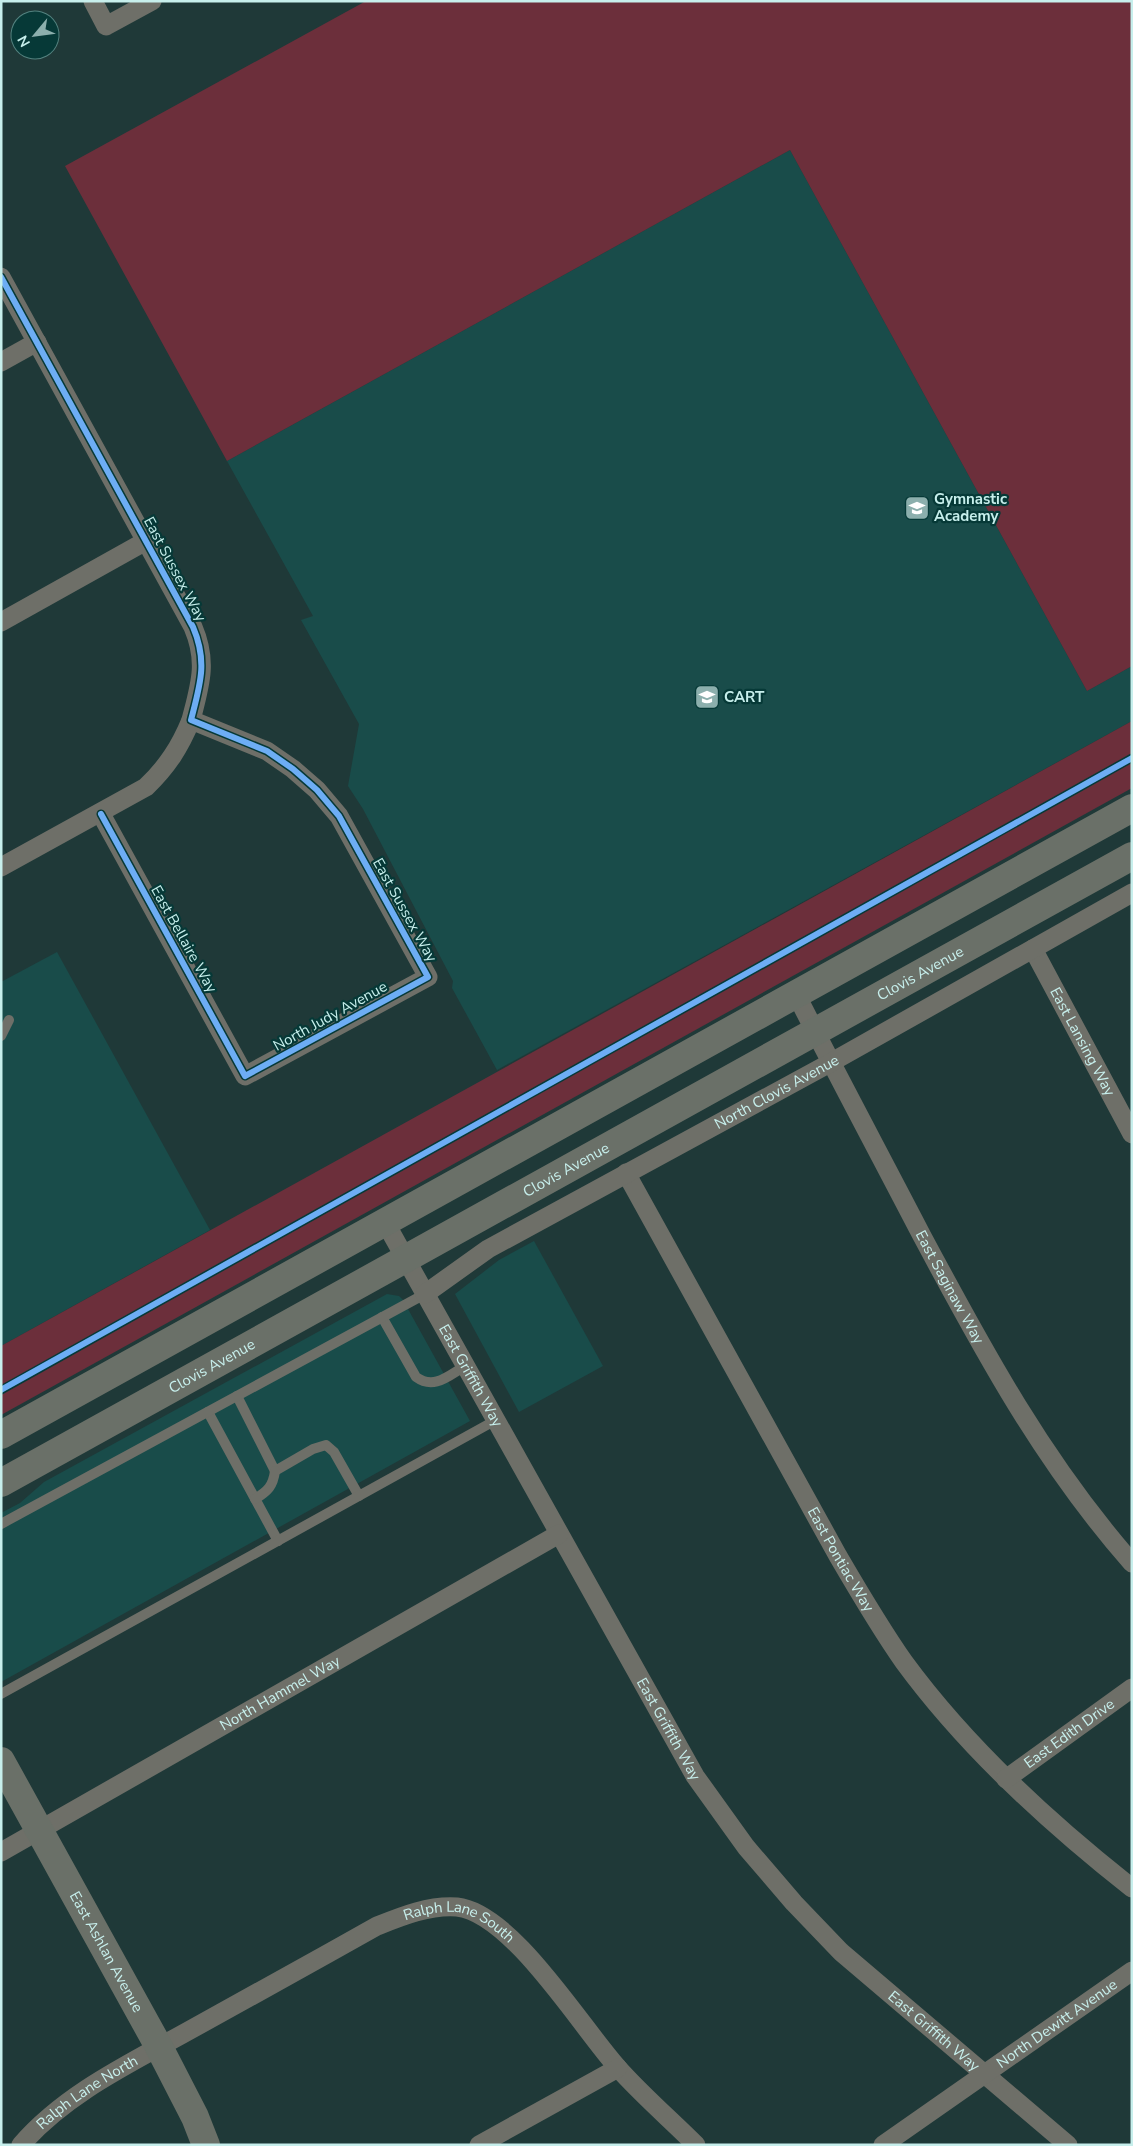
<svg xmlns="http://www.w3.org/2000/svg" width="1133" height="2146" viewBox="0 0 1133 2146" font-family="'Nunito Sans',sans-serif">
<rect width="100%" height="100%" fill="#1f3938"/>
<g fill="#194c4a">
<polygon points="790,150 1087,691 1132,666 1132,721 497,1070 452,988 453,981 363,809 348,786 359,724 301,620 313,616 227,461"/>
<polygon points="57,952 210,1230 1,1346 1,982"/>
<polygon points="534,1241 603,1366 519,1412 455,1294 499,1260"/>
<polygon points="387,1294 399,1296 403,1300 470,1421 1,1682 1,1513 20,1503 44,1482"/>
</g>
<g fill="#6c2f3b">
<polygon points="366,1 1132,1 1132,666 1087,691 790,150 227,461 65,166"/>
<polygon points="1132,721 1132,788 1,1415 1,1346"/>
</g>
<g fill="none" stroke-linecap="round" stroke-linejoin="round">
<g stroke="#6e6f68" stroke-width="10">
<polyline points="1,1036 9,1020"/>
<path d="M 382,1317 L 416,1377 C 434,1390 448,1376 465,1366"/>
<polyline points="237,1396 275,1471 313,1449 326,1445 334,1452 359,1496"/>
<polyline points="208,1412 278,1541"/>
<path d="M 255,1499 C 268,1491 273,1486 275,1471"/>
<polyline points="1,1524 425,1294"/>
<polyline points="1,1694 496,1420"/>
</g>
<g stroke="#6e6f68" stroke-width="19">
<polyline points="93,1 106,26 152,1"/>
<path d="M 1,277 L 193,627 C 208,662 200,685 191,720 L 267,751 L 293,769 L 317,790 L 339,816 L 428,977 L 245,1076 L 101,814"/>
<polyline points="1,362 37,342"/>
<polyline points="1,622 146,541"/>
<path d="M 1,867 L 146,787 C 167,767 180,747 191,720"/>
<path id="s1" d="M 1033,949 L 1132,1134"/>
<path id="s2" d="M 796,994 C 837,1075 880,1155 922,1236 C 984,1352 1044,1463 1132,1563"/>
<path id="s3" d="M 626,1173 L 838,1556 C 859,1592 880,1628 904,1662 C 967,1748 1048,1822 1132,1888"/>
<path id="s4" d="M 385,1222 L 695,1776 L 746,1847 L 794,1903 L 841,1952 L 1068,2145"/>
<path id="s5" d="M 425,1294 L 488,1249 L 830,1063 L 1132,893"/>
<path id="s6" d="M 1006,1779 L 1132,1688"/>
<path id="s7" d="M 1,1852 L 559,1534"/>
<path id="s8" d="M 21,2145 C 66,2093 131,2063 190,2030 C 253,1995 315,1961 377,1926 C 402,1916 429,1905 457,1907 C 512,1913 581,2027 618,2068 C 642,2095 670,2119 696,2145"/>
<polyline points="479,2145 618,2068"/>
<path id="s9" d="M 883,2145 L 1132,1971"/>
</g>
<g stroke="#6a7068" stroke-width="28">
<polyline points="1,1435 1132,808"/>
<path id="s10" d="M 1,1483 L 1132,856"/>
<path id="s11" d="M 1,1761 L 159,2047 L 195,2117 L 206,2145"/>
</g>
<defs>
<g id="cycleway">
<path d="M 1,277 L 193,627 C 208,662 200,685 191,720 L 267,751 L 293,769 L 317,790 L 339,816 L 428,977 L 245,1076 L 101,814"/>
<polyline points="1,1390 1132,758"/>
</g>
</defs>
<use href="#cycleway" stroke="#063937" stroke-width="9"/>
<use href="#cycleway" stroke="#6dadf4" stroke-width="6"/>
</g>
<defs>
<symbol id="school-square" viewBox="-11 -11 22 22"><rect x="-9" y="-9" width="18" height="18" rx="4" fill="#8cafad" stroke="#063937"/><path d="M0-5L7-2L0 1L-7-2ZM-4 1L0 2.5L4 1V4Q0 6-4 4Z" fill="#fff"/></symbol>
</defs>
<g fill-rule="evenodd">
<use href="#school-square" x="903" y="494" width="28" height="28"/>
<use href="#school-square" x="693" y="683" width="28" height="28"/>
</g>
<g text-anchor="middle" stroke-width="4.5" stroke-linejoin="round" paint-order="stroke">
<g font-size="15" font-weight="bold" fill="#c7efec" stroke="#063937" text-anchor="start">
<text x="934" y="504">Gymnastic<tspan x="934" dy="17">Academy</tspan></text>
<text x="724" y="702">CART</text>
</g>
<g font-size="15" fill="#c7efec" stroke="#063937">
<text transform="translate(175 569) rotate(62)" y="5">East Sussex Way</text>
<text transform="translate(405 910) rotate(61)" y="5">East Sussex Way</text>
<text transform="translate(184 939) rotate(61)" y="5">East Bellaire Way</text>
<text dy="5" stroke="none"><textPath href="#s10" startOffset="1051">Clovis Avenue</textPath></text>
<text transform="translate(330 1016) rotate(-29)" y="5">North Judy Avenue</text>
<text dy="5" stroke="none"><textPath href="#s1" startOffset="105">East Lansing Way</textPath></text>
<text dy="5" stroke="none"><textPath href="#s5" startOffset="406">North Clovis Avenue</textPath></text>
<text dy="5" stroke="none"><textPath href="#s10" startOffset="646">Clovis Avenue</textPath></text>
<text dy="5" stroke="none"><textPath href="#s2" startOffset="331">East Saginaw Way</textPath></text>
<text dy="5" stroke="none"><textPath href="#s10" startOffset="241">Clovis Avenue</textPath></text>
<text dy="5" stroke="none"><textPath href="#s4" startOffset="176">East Griffith Way</textPath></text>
<text dy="5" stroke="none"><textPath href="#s3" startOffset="442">East Pontiac Way</textPath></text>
<text dy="5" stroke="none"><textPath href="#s7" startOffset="321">North Hammel Way</textPath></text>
<text dy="5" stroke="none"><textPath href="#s4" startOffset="581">East Griffith Way</textPath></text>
<text dy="5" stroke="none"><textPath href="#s6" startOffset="78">East Edith Drive</textPath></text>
<text dy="5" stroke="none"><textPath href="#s8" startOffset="508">Ralph Lane South</textPath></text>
<text dy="5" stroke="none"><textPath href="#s11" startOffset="218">East Ashlan Avenue</textPath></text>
<text dy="5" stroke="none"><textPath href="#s9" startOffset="212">North Dewitt Avenue</textPath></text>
<text dy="5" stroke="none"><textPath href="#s4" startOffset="986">East Griffith Way</textPath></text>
<text dy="5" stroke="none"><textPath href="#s8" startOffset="85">Ralph Lane North</textPath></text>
</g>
</g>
<rect width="1133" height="2146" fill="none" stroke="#c7efec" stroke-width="5"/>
<g transform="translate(35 35) rotate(241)"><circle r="24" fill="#063937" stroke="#53827f"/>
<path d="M0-4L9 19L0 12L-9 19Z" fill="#8cafad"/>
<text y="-8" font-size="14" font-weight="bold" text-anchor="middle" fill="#c7efec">N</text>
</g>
</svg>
